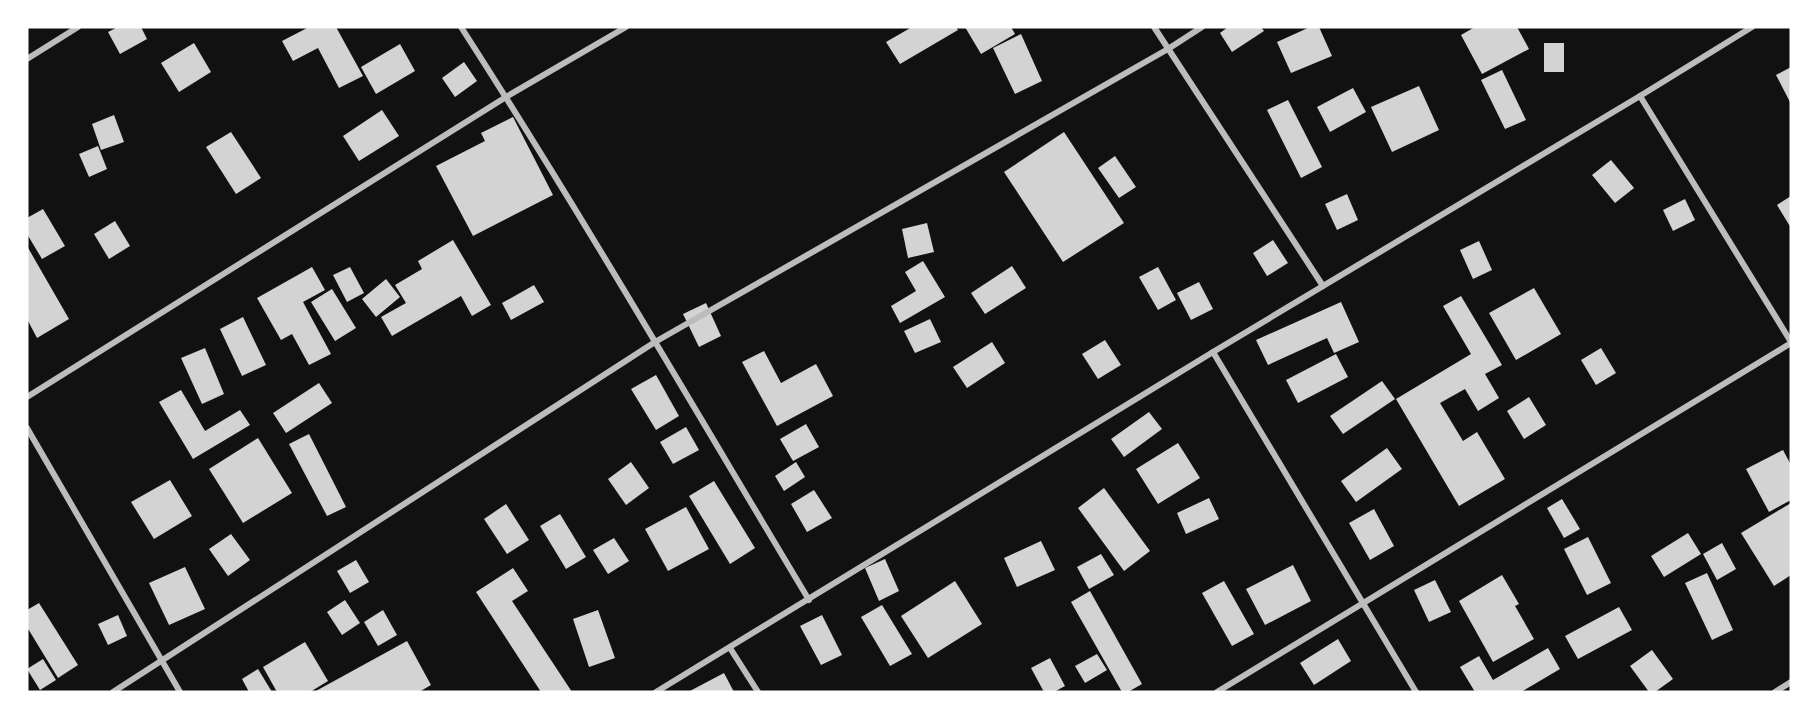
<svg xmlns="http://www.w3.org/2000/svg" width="1818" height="719" viewBox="0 0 1818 719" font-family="'DejaVu Sans',sans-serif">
<rect width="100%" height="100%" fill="#111"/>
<g fill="#d3d3d3">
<polygon points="118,27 141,27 147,39 120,54 108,32"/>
<polygon points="309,27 336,27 363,76 339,88 318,48 293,61 282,41"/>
<polygon points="912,27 956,27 958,30 900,64 886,42"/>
<polygon points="965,27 1011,27 1015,34 981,54"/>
<polygon points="1228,27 1261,27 1264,31 1232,52 1220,33"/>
<polygon points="1310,27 1319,27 1332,56 1291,73 1277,42"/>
<polygon points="1475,27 1517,27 1529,49 1482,74 1461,35"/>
<polygon points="1021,34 1042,81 1015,94 993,48"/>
<polygon points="194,43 211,72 179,92 161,63"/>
<rect x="1544" y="43" width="20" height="29"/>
<polygon points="400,44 415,71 376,94 361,67"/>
<polygon points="464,62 477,81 455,97 442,78"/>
<polygon points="1791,67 1791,104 1776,75"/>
<polygon points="1502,70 1526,120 1505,129 1481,80"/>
<polygon points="1419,86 1439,130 1392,152 1371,107"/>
<polygon points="1353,88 1366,112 1330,132 1317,107"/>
<polygon points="1288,100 1322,167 1301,178 1267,110"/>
<polygon points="382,110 399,136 359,161 343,136"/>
<polygon points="114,115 124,142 101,150 92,124"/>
<polygon points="513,117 553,195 473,236 436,166 485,141 481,133"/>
<polygon points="231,132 261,178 236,194 206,147"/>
<polygon points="1064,132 1124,223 1063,262 1004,172"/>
<polygon points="98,146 107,169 89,177 79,154"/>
<polygon points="1115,156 1136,187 1119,198 1098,168"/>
<polygon points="1611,160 1634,188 1615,203 1592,175"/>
<polygon points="1347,194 1358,220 1337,230 1325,204"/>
<polygon points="1791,196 1791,228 1777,205"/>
<polygon points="1685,199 1695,220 1673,231 1663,210"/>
<polygon points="43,209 65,246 42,259 27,234 27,218"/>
<polygon points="115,221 130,246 109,259 94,234"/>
<polygon points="927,223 934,252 908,258 902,229"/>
<polygon points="453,240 491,305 472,316 461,296 392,336 381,317 406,303 395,285 422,269 418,261"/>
<polygon points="1273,240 1288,263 1267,276 1253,253"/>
<polygon points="1479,241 1492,270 1473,279 1460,250"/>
<polygon points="27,246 69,319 37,338 27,319"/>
<polygon points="923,261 945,297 900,323 891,306 916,291 905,272"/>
<polygon points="1012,266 1026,288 985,314 971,293"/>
<polygon points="312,267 325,290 303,302 331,354 309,365 292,334 281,340 257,298"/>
<polygon points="350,267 364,293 347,302 333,275"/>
<polygon points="1158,267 1176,300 1158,310 1139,277"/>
<polygon points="386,279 400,297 376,317 362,299"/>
<polygon points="1199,282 1213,309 1191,320 1177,293"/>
<polygon points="534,285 544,302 511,320 502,303"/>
<polygon points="1534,288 1561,334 1516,360 1489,313"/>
<polygon points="332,289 356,328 335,341 311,302"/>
<polygon points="1461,296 1502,365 1485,374 1499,398 1478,411 1465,389 1440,403 1463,441 1477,432 1505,479 1459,506 1396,399 1471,354 1443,306"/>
<polygon points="1341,302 1359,342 1334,353 1327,338 1268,365 1256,340"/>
<polygon points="706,303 721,336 699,347 683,314"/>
<polygon points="243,317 266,365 242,376 220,329"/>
<polygon points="930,319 941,342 915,353 904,331"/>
<polygon points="1105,340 1121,365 1098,379 1082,354"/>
<polygon points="992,342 1005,363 967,388 953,367"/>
<polygon points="205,348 224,394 202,404 181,358"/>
<polygon points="1601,348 1616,373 1596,385 1581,360"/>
<polygon points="764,351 781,383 816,364 833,396 777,426 742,362"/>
<polygon points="1336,354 1348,377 1298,403 1286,380"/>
<polygon points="656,375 679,416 656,430 631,389"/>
<polygon points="1382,381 1395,399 1343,434 1330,416"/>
<polygon points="319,383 332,403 286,433 273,413"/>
<polygon points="181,390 205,431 240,410 250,425 193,459 159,402"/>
<polygon points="1529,397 1546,425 1524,439 1507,411"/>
<polygon points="1149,412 1162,429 1124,457 1111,439"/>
<polygon points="806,424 819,447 793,461 780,439"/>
<polygon points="686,427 699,450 673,464 660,442"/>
<polygon points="309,434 346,507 327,516 289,444"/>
<polygon points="258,438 292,493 243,523 209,469"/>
<polygon points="1178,443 1200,478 1158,504 1136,469"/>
<polygon points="1387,448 1402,469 1356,502 1341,481"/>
<polygon points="1783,450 1791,465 1791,500 1769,512 1746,469"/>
<polygon points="631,462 649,488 626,505 608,479"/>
<polygon points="796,462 805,477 784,491 775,476"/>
<polygon points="170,480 192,516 154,539 131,502"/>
<polygon points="714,481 755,548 730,564 689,496"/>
<polygon points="1104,488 1150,551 1124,571 1078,508"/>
<polygon points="814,490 832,518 807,532 791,504"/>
<polygon points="1209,498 1219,519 1186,534 1177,513"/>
<polygon points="1562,499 1580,529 1564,538 1547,508"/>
<polygon points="1791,503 1791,575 1774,586 1741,533"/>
<polygon points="506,504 529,540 507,554 484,519"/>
<polygon points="686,507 709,549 668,571 645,529"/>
<polygon points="1374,509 1394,546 1370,560 1349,523"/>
<polygon points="560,514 586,557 566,569 540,526"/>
<polygon points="1688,533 1701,554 1664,577 1651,556"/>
<polygon points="231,534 250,560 228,576 209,549"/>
<polygon points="1588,537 1611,583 1587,595 1564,549"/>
<polygon points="614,538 629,561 608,574 593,550"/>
<polygon points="1041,541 1055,570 1017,587 1004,558"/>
<polygon points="1722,543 1736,569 1717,580 1703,554"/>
<polygon points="1101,554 1114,575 1089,589 1077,567"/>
<polygon points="885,559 899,591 879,601 865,568"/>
<polygon points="356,560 369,582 350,593 337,571"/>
<polygon points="1293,565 1311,601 1265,625 1246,589"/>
<polygon points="185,567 205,609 169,625 149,583"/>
<polygon points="513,568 528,591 512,601 572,692 541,692 476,592"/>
<polygon points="1707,573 1733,630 1712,640 1685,583"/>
<polygon points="1502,575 1519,604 1515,606 1534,639 1493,662 1459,601"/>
<polygon points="1435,580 1451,612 1429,622 1414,590"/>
<polygon points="955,581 982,624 928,658 901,616"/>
<polygon points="1224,581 1254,634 1232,646 1202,593"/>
<polygon points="1090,591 1142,684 1128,692 1122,692 1071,602"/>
<polygon points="345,600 360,623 342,635 327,612"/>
<polygon points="39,603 78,665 58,678 27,627 27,610"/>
<polygon points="882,605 912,654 890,666 861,617"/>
<polygon points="1619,607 1632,630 1578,659 1565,636"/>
<polygon points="383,610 397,635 378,646 364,622"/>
<polygon points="598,610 615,658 589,667 573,619"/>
<polygon points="118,615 127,636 108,645 98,624"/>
<polygon points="822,615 842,655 821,665 800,626"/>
<polygon points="1338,639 1351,661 1314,685 1300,663"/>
<polygon points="407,641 431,685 419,692 314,692"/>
<polygon points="305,642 328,681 310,692 277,692 263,667"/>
<polygon points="1548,648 1560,669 1521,692 1475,692 1460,667 1479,656 1493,680"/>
<polygon points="1652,650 1673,679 1655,692 1649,692 1630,666"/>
<polygon points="1097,654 1107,670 1085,683 1075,666"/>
<polygon points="1050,658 1065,686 1054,692 1044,692 1031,668"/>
<polygon points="43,659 56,680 40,690 27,669"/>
<polygon points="258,669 272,692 249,692 242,679"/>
<polygon points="724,673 734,692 688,692"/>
</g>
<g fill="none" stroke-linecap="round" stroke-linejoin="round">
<g stroke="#bcbcbc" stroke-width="6">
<path d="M 461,27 C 582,215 694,408 809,600"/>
<polyline points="1154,27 1323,286"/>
<polyline points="27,59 78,27"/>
<polyline points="1640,96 1791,342"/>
<polyline points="1213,352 1416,692"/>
<polyline points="27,397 506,97 626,27"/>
<polyline points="27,428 180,692"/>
<polyline points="730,648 758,692"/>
<polyline points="113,692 655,342 1168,49 1202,27"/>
<polyline points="656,692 1213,352 1640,96 1752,27"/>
<polyline points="1217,692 1791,343"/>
<polyline points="1775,692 1791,682"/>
</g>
</g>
<rect width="1818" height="719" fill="none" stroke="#ffffff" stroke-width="57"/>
</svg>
